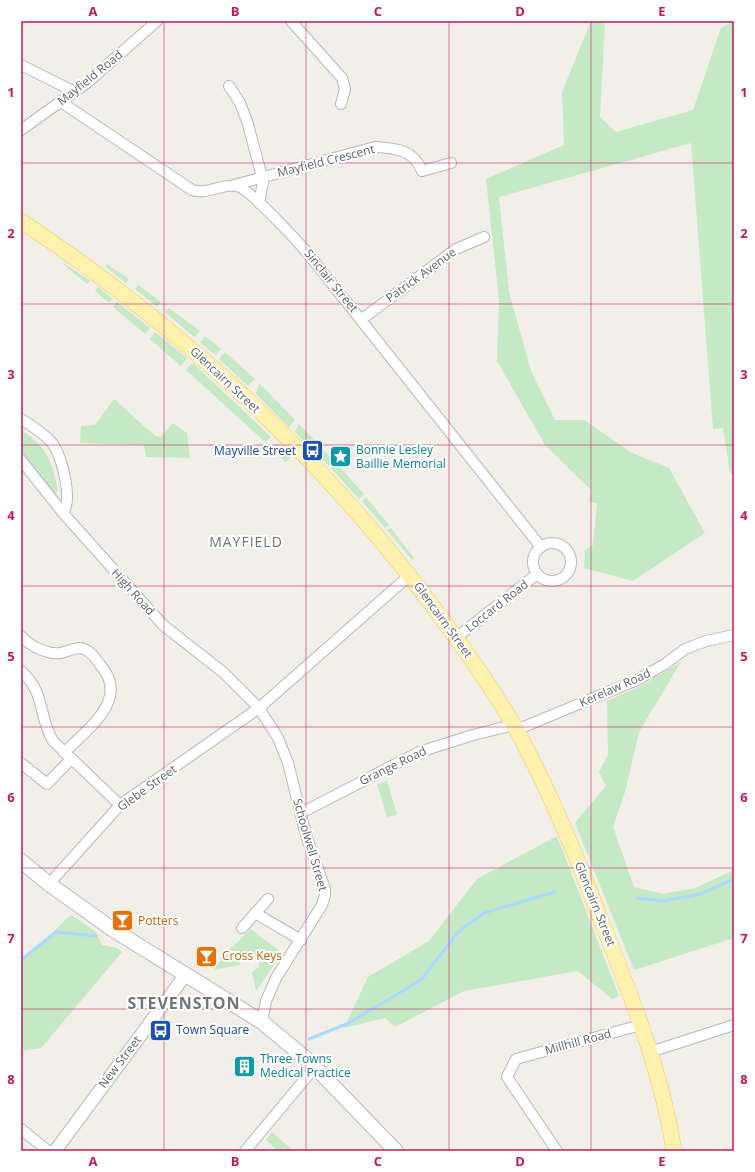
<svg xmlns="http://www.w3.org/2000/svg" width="755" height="1172" viewBox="0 0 755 1172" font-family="'Open Sans',sans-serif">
<rect width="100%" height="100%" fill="#f1efe8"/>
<g fill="#c5e8c5">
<polygon points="591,21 605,21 600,117 616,132 693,110 721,28 734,21 734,478 730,472 723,428 713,429 691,143 499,197 509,292 531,371 555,420 584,420 632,453 669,468 705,533 633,581 584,568 585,550 593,545 597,503 589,502 591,490 545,445 497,361 499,300 486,179 564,145 562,92"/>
<polygon points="64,263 90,281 87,284 63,264"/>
<polygon points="107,264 129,279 126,283 106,267"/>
<polygon points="138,285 161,302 157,307 135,289"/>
<polygon points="98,287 113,299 109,303 95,291"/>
<polygon points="117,302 150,328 145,334 113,307"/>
<polygon points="169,308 200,331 194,337 165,312"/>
<polygon points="155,332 187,358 181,366 150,339"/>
<polygon points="205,336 221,349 215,355 200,342"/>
<polygon points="225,352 255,379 248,386 219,359"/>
<polygon points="193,363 271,437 265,442 186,370"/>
<polygon points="259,383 295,420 289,427 256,394"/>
<polygon points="114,399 155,436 161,437 173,423 187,433 190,458 146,457 144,445 80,443 81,426 95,425"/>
<polygon points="299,424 334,461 329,466 295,432"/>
<path d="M 21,429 C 47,449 51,458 58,490 L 55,495 L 51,495 L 21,453 Z"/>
<polygon points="277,444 291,457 286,462 270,447"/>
<polygon points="336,463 364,494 359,499 331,468"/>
<polygon points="366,497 389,525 385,528 362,501"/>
<polygon points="391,528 414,558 412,560 387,530"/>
<polygon points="681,662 639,732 625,792 613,827 634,887 663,894 695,888 734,870 734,938 634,970 575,823 606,786 599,772 608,755 607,701 641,686"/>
<polygon points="387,781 397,815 387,817 377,784"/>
<polygon points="557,836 619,996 612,999 578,971 464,991 395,1027 385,1018 344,1028 368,977 429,941 477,879"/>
<polygon points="71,915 95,931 102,945 117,948 122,952 41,1048 21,1051 21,962"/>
<polygon points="251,929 282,953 256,991 252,972 259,967 260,961 253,953 244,954 240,959 240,965 214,970 226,953"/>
<polygon points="272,1132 293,1151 278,1151 266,1140"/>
</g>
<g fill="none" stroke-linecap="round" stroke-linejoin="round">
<g stroke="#aadaff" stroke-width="3">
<polyline points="637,898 664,901 700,894 734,879"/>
<polyline points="21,960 56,932 96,936"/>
<polyline points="309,1039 349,1023 421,980 458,932 484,913 555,892"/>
</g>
<defs>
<g id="minor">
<polyline points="291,21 342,78 345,89 341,104"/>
<polyline points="21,65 75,92"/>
<polyline points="229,86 240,103 247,121 261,173 263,182 259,203"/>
<path d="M 61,102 L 192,190 C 208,195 222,183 237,186 C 249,188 300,244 310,256 L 541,547"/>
<polyline points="21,130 88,82 157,21"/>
<path d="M 234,185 L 375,147 C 396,148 414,150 422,171 L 451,163"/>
<polyline points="362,319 456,249 484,237"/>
<path d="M 21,419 C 32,426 45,434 53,444 C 62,458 73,499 63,513"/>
<polyline points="21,460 63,513 163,625 224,673 259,708 278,738 288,763 306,835 325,889 325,895 322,905 276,978 266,1001 262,1022"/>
<circle cx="552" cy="562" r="19"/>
<path d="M 21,636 C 29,645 47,655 60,653 C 66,652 74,648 80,648 C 90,649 96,659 101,666 C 130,700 87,729 64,753"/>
<polyline points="457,637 537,574"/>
<path d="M 21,671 C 46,693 38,716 53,741 L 120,805"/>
<polyline points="516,730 637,680 665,664 685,649 706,641 734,635"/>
<polyline points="21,763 47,784 71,759"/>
<polyline points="301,813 419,752 473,735 513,725"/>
<polyline points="49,884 120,805 259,708 410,575"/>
<polyline points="255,913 301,940"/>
<polyline points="242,928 268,899"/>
<polyline points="650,1052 734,1025"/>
<polyline points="21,1129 48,1151"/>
<polyline points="245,1151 315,1067"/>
<polyline points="557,1151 507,1077 516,1059 641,1025"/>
</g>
<polyline id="tertiary" points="55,1151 186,974"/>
<polyline id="secondary" points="21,861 49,884 112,929 262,1022 310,1062 396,1151"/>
<path id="primary" d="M 21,221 C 179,326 321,456 434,608 C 463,647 492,687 516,729 C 551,793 578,860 604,928 C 633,1000 662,1074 674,1151"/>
</defs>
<use href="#minor" stroke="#b5b8bc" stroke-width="12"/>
<use href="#tertiary" stroke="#b5b8bc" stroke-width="14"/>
<use href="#secondary" stroke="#b6babf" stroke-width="16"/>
<use href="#primary" stroke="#f2c960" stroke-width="16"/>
<use href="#minor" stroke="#fff" stroke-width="10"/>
<use href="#tertiary" stroke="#fff" stroke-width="12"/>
<use href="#secondary" stroke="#fff" stroke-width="14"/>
<use href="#primary" stroke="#fff2af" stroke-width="15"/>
</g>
<path fill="none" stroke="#c2185b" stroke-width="1" stroke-opacity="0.55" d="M 164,21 L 164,1151M 306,21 L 306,1151M 449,21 L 449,1151M 591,21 L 591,1151M 21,163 L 734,163M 21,304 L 734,304M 21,445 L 734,445M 21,586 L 734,586M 21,727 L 734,727M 21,868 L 734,868M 21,1009 L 734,1009"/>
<defs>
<symbol id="bus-square" viewBox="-11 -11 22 22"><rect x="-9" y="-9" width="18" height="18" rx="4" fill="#1a4fb4" stroke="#fff"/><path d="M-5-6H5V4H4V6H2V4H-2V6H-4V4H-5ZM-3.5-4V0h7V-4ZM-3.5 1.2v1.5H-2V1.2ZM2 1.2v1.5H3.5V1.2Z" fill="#fff"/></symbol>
<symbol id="sight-square" viewBox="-11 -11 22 22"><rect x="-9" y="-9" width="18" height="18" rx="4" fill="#0f9aa8" stroke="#fff"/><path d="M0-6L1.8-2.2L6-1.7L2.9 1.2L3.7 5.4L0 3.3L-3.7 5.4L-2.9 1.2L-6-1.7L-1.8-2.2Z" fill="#fff"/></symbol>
<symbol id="bar-square" viewBox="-11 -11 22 22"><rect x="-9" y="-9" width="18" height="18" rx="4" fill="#e8710a" stroke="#fff"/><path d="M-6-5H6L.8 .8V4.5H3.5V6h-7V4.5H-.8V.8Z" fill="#fff"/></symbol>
<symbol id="building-square" viewBox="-11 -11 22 22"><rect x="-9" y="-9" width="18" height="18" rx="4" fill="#0f9aa8" stroke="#fff"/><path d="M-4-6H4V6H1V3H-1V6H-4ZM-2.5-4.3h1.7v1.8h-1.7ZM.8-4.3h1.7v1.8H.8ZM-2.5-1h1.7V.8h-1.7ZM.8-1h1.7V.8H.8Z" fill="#fff"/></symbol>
</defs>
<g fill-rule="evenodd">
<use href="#bus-square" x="300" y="438" width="25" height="25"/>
<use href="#sight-square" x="328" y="444" width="25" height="25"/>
<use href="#bar-square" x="110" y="908" width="25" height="25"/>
<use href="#bar-square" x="194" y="944" width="25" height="25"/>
<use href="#bus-square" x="148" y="1018" width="25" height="25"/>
<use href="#building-square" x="232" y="1054" width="25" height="25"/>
</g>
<g text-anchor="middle" stroke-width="4" stroke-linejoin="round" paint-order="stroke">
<g font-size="12" fill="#5f6368" stroke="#fff">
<text transform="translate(90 78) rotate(-39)" y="4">Mayfield Road</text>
<text transform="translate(326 161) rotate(-14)" y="4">Mayfield Crescent</text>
<text transform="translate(421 275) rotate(-36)" y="4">Patrick Avenue</text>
<text transform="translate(331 281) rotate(51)" y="4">Sinclair Street</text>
<text transform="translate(225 380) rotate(43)" y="4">Glencairn Street</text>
<text transform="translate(133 592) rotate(48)" y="4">High Road</text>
<text transform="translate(497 606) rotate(-38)" y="4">Loccard Road</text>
<text transform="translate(443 620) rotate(54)" y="4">Glencairn Street</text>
<text transform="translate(615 688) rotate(-24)" y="4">Kerelaw Road</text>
<text transform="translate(393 766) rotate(-26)" y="4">Grange Road</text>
<text transform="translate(147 788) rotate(-36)" y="4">Glebe Street</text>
<text transform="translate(310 845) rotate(74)" y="4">Schoolwell Street</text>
<text transform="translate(595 904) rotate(68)" y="4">Glencairn Street</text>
<text transform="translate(578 1042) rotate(-15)" y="4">Millhill Road</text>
<text transform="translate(120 1062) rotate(-53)" y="4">New Street</text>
</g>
<g font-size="12" fill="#0d838f" stroke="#fff" text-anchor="start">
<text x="356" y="454">Bonnie Lesley<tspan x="356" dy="14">Baillie Memorial</tspan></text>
<text x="260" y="1063">Three Towns<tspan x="260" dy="14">Medical Practice</tspan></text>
</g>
<g font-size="12" fill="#164399" stroke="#fff" text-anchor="end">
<text x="296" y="455">Mayville Street</text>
<text x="176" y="1034" text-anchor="start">Town Square</text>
</g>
<g font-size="12" fill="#c56008" stroke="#fff" text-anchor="start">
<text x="138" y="925">Potters</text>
<text x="222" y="960">Cross Keys</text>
</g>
<g font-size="14" letter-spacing="1" fill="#70757a" stroke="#fff">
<text x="246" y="547">MAYFIELD</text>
</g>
<g font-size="16" font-weight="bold" letter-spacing="1" fill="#70757a" stroke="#fff">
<text x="184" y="1009">STEVENSTON</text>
</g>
</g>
<rect width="755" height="1172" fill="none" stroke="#ffffff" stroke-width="44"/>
<rect x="22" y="22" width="711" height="1128" fill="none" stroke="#c2185b" stroke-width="1.5"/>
<g font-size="13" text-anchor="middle" font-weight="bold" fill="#c2185b">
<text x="93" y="16">A</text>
<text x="235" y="16">B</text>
<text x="378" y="16">C</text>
<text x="520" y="16">D</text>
<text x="662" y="16">E</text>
<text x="11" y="97">1</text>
<text x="744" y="97">1</text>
<text x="11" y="238">2</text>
<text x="744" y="238">2</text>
<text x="11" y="379">3</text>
<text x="744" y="379">3</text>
<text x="11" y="520">4</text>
<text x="744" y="520">4</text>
<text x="11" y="661">5</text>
<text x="744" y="661">5</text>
<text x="11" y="802">6</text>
<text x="744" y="802">6</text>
<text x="11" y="943">7</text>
<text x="744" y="943">7</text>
<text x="11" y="1084">8</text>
<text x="744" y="1084">8</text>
<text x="93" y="1166">A</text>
<text x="235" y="1166">B</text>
<text x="378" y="1166">C</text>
<text x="520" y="1166">D</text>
<text x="662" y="1166">E</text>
</g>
</svg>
